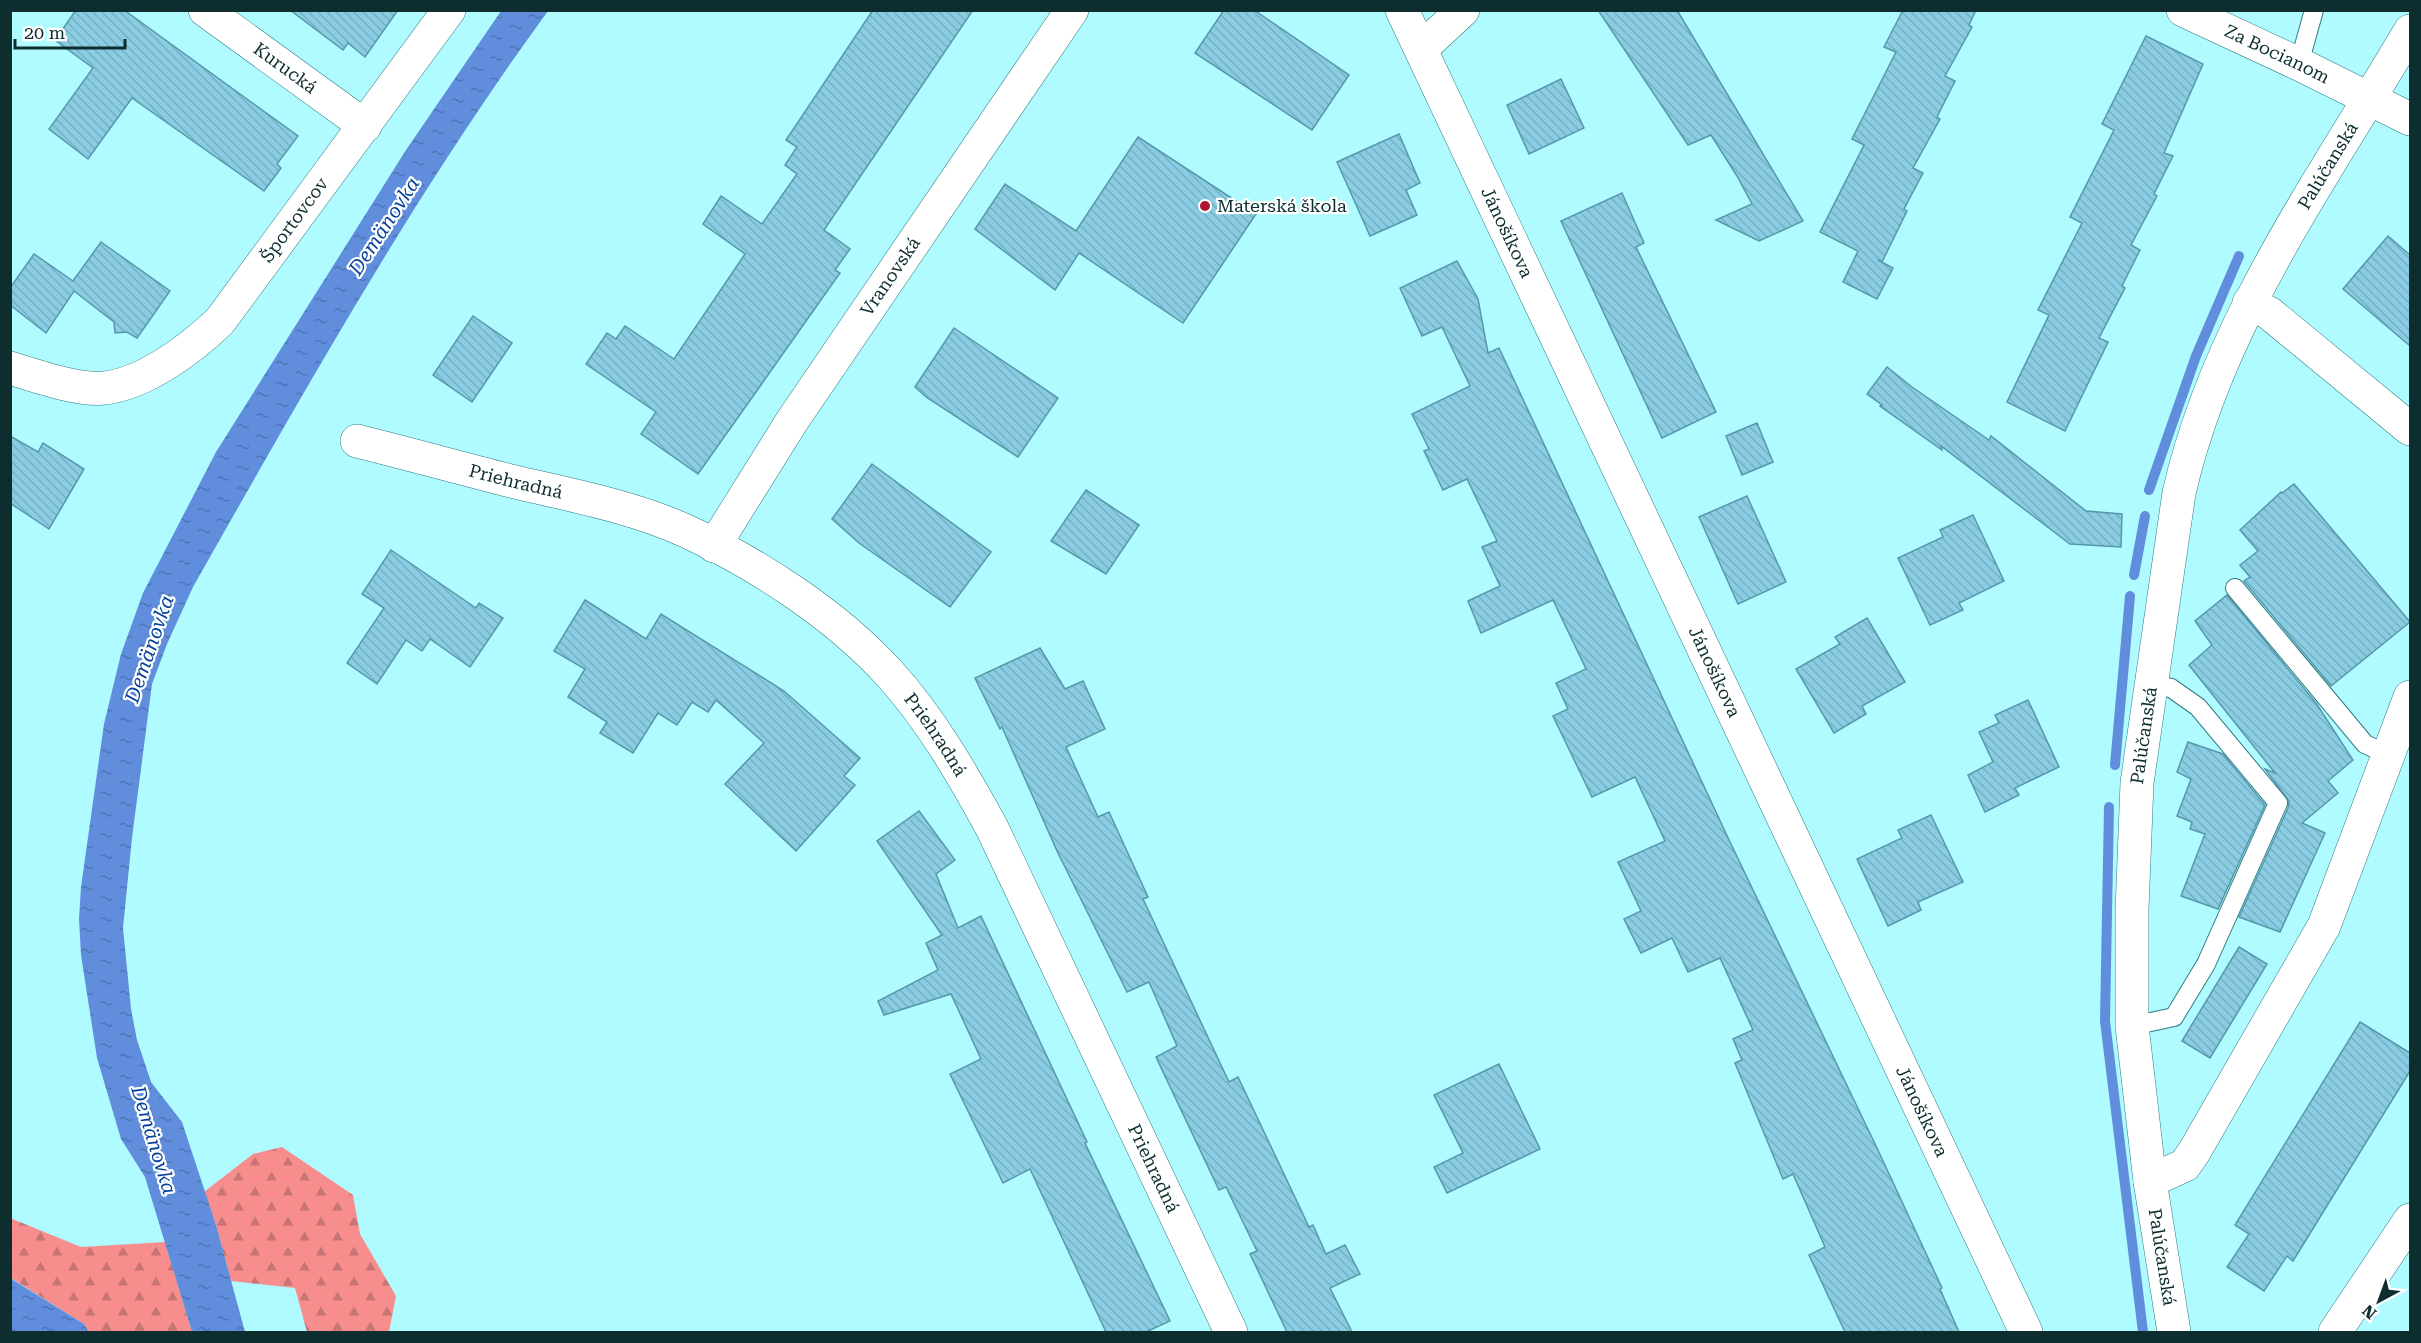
<svg xmlns="http://www.w3.org/2000/svg" width="2421" height="1343" viewBox="0 0 2421 1343" font-family="'Roboto Serif',serif">
<defs>
<pattern id="forest-firs" width="22" height="20" patternUnits="userSpaceOnUse" patternTransform="scale(1.5)"><rect width="22" height="20" fill="#f78d8d"/><path d="M5 1l3.5 6h-7zM16 11l3.5 6h-7z" fill="#c67474"/></pattern>
<pattern id="water-ripples" width="26" height="14" patternUnits="userSpaceOnUse" patternTransform="scale(1.5)"><rect width="26" height="14" fill="#608edd"/><path d="M2 4q2-2 4 0t4 0M15 11q2-2 4 0t4 0" fill="none" stroke="#4e74b4"/></pattern>
<pattern id="building-back-hatch" width="6" height="6" patternUnits="userSpaceOnUse" patternTransform="scale(1.5)"><rect width="6" height="6" fill="#8acde3"/><path d="M-1 5l2 2M0 0l6 6M5-1l2 2" fill="none" stroke="#76b0c3"/></pattern>
</defs>
<rect width="100%" height="100%" fill="#affbff"/>
<g fill="url(#forest-firs)">
<polygon points="282,1147 353,1195 360,1234 396,1296 389,1332 307,1332 295,1288 231,1281 216,1225 204,1192 253,1154"/>
<polygon points="10,1218 81,1247 165,1242 192,1332 89,1332 84,1324 11,1278"/>
</g>
<g fill="url(#water-ripples)">
<path d="M 501,11 L 548,11 C 415,193 304,391 193,587 L 167,644 L 152,684 L 132,838 L 123,928 L 131,1009 L 137,1040 L 151,1082 L 182,1122 L 216,1225 L 245,1332 L 192,1332 L 145,1177 L 121,1139 L 97,1058 L 81,955 L 79,919 L 81,887 L 104,724 L 121,654 L 143,593 L 216,452 L 406,150 Z"/>
<polygon points="10,1278 84,1324 89,1332 11,1332"/>
</g>
<g fill="none" stroke-linecap="round" stroke-linejoin="round">
<g stroke="#608edd" stroke-width="10">
<polyline points="2149,490 2196,356 2239,256"/>
<polyline points="2134,575 2145,516"/>
<polyline points="2115,765 2130,596"/>
<polyline points="2109,807 2105,1021 2143,1332"/>
</g>
</g>
<g fill="url(#building-back-hatch)" stroke="#5697ac" stroke-width="1.5">
<polygon points="76,10 124,10 298,136 277,164 281,168 264,191 132,98 88,159 49,129 93,68 55,40"/>
<polygon points="290,10 398,10 365,57 348,43 343,50"/>
<polygon points="873,10 973,10 824,230 850,249 835,270 840,273 698,474 641,434 656,412 586,364 607,333 616,339 625,326 674,359 745,254 703,224 721,196 762,224 797,174 785,165 797,147 786,140"/>
<polygon points="1224,10 1254,10 1349,75 1312,130 1195,53"/>
<polygon points="1598,10 1677,10 1803,221 1759,241 1716,220 1752,204 1737,176 1711,135 1688,145"/>
<polygon points="1903,10 1976,10 1969,25 1972,27 1945,76 1955,81 1937,117 1940,119 1913,168 1923,173 1904,209 1907,211 1882,262 1878,260 1893,268 1877,299 1843,282 1858,251 1820,232 1864,145 1852,139 1896,52 1884,47"/>
<polygon points="2146,36 2203,64 2164,153 2173,156 2154,194 2157,196 2131,245 2140,250 2122,286 2125,288 2099,338 2108,342 2065,431 2007,402 2049,315 2038,310 2082,223 2070,217 2114,130 2102,124"/>
<polygon points="1561,79 1584,128 1529,154 1507,105"/>
<polygon points="1399,134 1420,183 1406,190 1417,215 1370,236 1337,162"/>
<polygon points="1138,137 1256,214 1183,323 1079,253 1055,290 975,229 1005,184 1076,231"/>
<polygon points="1622,193 1644,243 1636,247 1716,412 1662,438 1561,221"/>
<polygon points="2388,236 2410,255 2410,346 2343,289"/>
<polygon points="101,242 170,291 137,338 127,332 115,333 114,322 74,291 46,333 10,305 10,288 34,254 73,281"/>
<polygon points="1457,261 1478,299 1488,353 1499,348 1730,842 1877,1148 1942,1288 1940,1289 1959,1332 1845,1332 1809,1255 1825,1247 1793,1174 1783,1179 1735,1063 1742,1060 1733,1039 1753,1030 1720,958 1688,972 1672,938 1641,953 1624,919 1641,911 1618,862 1665,841 1635,777 1592,797 1553,716 1568,709 1556,683 1586,669 1553,600 1481,633 1468,601 1500,586 1482,547 1497,541 1467,479 1443,490 1424,451 1429,449 1412,414 1470,386 1442,327 1422,336 1400,288"/>
<polygon points="473,316 512,343 472,402 433,375"/>
<polygon points="954,328 1058,398 1018,457 926,397 915,387"/>
<polygon points="1887,367 1912,387 1989,440 1991,436 2086,511 2122,514 2121,547 2070,544 1941,446 1942,450 1880,406 1882,405 1867,394"/>
<polygon points="1757,423 1773,462 1742,475 1726,436"/>
<polygon points="10,436 38,452 43,443 84,469 49,529 10,503"/>
<polygon points="872,464 991,552 950,607 859,543 832,519"/>
<polygon points="2294,484 2410,622 2331,686 2244,581 2250,577 2240,565 2258,551 2240,530 2281,492 2282,493"/>
<polygon points="1086,490 1139,525 1106,574 1051,541"/>
<polygon points="1747,496 1786,582 1738,604 1699,517"/>
<polygon points="1973,515 2004,581 1959,603 1963,610 1930,625 1898,558 1943,537 1940,530"/>
<polygon points="391,550 476,608 479,603 503,618 470,667 430,639 422,651 406,640 377,684 347,663 384,608 362,594"/>
<polygon points="2227,595 2316,703 2353,760 2328,781 2338,793 2302,823 2325,833 2280,932 2239,917 2288,808 2289,801 2265,769 2275,773 2189,665 2212,645 2195,621"/>
<polygon points="585,600 646,639 661,614 784,691 860,758 844,776 855,785 796,851 725,784 764,743 716,700 708,712 692,702 677,725 658,713 633,753 600,733 607,722 568,697 585,669 554,651"/>
<polygon points="1867,618 1905,682 1862,706 1866,714 1834,733 1796,669 1840,644 1835,637"/>
<polygon points="1040,648 1065,689 1083,681 1105,729 1066,747 1098,817 1109,812 1148,897 1143,899 1229,1082 1238,1077 1309,1227 1313,1225 1326,1254 1345,1245 1360,1274 1330,1288 1352,1332 1287,1332 1250,1254 1257,1251 1226,1187 1219,1190 1156,1057 1177,1046 1149,982 1127,992 1057,851 1002,727 1000,729 975,678"/>
<polygon points="2028,700 2059,767 2015,788 2019,795 1985,812 1968,775 1993,762 1979,732 1999,723 1995,715"/>
<polygon points="2188,742 2223,754 2265,805 2218,909 2181,896 2205,834 2190,829 2192,822 2177,816 2191,779 2177,772"/>
<polygon points="919,811 955,860 936,874 958,928 981,916 1087,1142 1085,1143 1170,1321 1146,1332 1106,1332 1030,1169 1003,1183 950,1074 981,1059 951,994 884,1015 878,1001 938,970 926,943 942,935 877,841"/>
<polygon points="1931,815 1963,882 1918,902 1921,910 1888,926 1857,859 1902,838 1898,830"/>
<polygon points="2239,947 2267,964 2210,1058 2182,1041"/>
<polygon points="2360,1022 2410,1053 2410,1071 2293,1261 2287,1256 2264,1291 2227,1267 2249,1234 2235,1225"/>
<polygon points="1499,1064 1540,1149 1447,1193 1434,1167 1463,1153 1434,1095"/>
</g>
<g fill="none" stroke-linecap="round" stroke-linejoin="round">
<defs>
<g id="service">
<polyline points="2299,64 2314,10"/>
<polyline points="2235,588 2365,744 2389,755"/>
<polyline points="2132,1026 2174,1017 2206,964 2278,803 2198,707 2171,688 2151,685"/>
</g>
<g id="minor">
<path id="s1" d="M 205,10 L 365,126"/>
<path id="s2" d="M 1402,10 L 2026,1332"/>
<path id="s3" d="M 2183,10 L 2299,64 L 2410,119"/>
<polyline points="1421,49 1463,10"/>
<polyline points="2249,303 2269,313 2410,429"/>
<path id="s4" d="M 10,368 C 36,376 79,391 105,388 C 146,383 192,348 220,321 L 449,10"/>
<path id="s5" d="M 357,441 C 409,454 460,468 511,481 C 569,495 631,506 686,531 C 758,564 836,615 889,673 C 931,719 963,775 992,828 L 1231,1332"/>
<path id="s6" d="M 714,546 L 792,421 L 1072,10"/>
<polyline points="2150,1181 2185,1165 2194,1152 2324,926 2410,697"/>
<path id="s7" d="M 2174,1332 L 2150,1181 L 2132,1026 L 2132,910 L 2137,783 L 2179,493 C 2218,322 2323,179 2410,31"/>
<polyline points="2335,1332 2410,1220"/>
</g>
</defs>
<use href="#service" stroke="#307c80" stroke-width="20"/>
<use href="#minor" stroke="#307c80" stroke-width="34"/>
<use href="#service" stroke="#fff" stroke-width="18"/>
<use href="#minor" stroke="#fff" stroke-width="33"/>
</g>
<circle fill="#ac172e" stroke="#fff" stroke-width="2" cx="1205" cy="206" r="6"/>
<g text-anchor="middle" stroke-width="4.5" stroke-linejoin="round" paint-order="stroke">
<g font-size="18" fill="#0d2d2f" stroke="#fff">
<text dy="6" stroke="none"><textPath href="#s3" startOffset="104">Za Bocianom</textPath></text>
<text dy="6" stroke="none"><textPath href="#s1" startOffset="99">Kurucká</textPath></text>
<text dy="6" stroke="none"><textPath href="#s7" startOffset="1206">Palúčanská</textPath></text>
<text dy="6" stroke="none"><textPath href="#s4" startOffset="358">Športovcov</textPath></text>
<text dy="6" stroke="none"><textPath href="#s2" startOffset="246">Jánošíkova</textPath></text>
<text dy="6" stroke="none"><textPath href="#s6" startOffset="322">Vranovská</textPath></text>
<text dy="6" stroke="none"><textPath href="#s5" startOffset="164">Priehradná</textPath></text>
<text dy="6" stroke="none"><textPath href="#s2" startOffset="732">Jánošíkova</textPath></text>
<text dy="6" stroke="none"><textPath href="#s7" startOffset="600">Palúčanská</textPath></text>
<text dy="6" stroke="none"><textPath href="#s5" startOffset="668">Priehradná</textPath></text>
<text dy="6" stroke="none"><textPath href="#s2" startOffset="1218">Jánošíkova</textPath></text>
<text dy="6" stroke="none"><textPath href="#s5" startOffset="1154">Priehradná</textPath></text>
<text transform="translate(2162 1257) rotate(81)" y="6">Palúčanská</text>
</g>
<g font-size="18" fill="#0d2d2f" stroke="#fff" text-anchor="start">
<text x="1217" y="212">Materská škola</text>
</g>
<g font-size="20" font-style="italic" fill="#07409b" stroke="#fff">
<text transform="translate(384 226) rotate(-57)" y="7">Demänovka</text>
<text transform="translate(149 649) rotate(-71)" y="7">Demänovka</text>
<text transform="translate(154 1140) rotate(73)" y="7">Demänovka</text>
</g>
</g>
<rect width="2421" height="1343" fill="none" stroke="#0d2d2f" stroke-width="24"/>
<g transform="translate(2379 1301) rotate(221)" stroke="#ffffff" stroke-width="4.5" paint-order="stroke">
<path d="M0-4.5L10 22L0 15L-10 22Z" fill="#0d2d2f"/>
<text y="-9" font-size="16" font-weight="bold" text-anchor="middle" fill="#0d2d2f">N</text>
</g>
<path d="M15 39v9h110v-9" fill="none" stroke="#0d2d2f" stroke-width="3"/>
<text x="24" y="39" font-size="18" fill="#0d2d2f" stroke="#ffffff" stroke-width="4.5" paint-order="stroke">20 m</text>
</svg>
